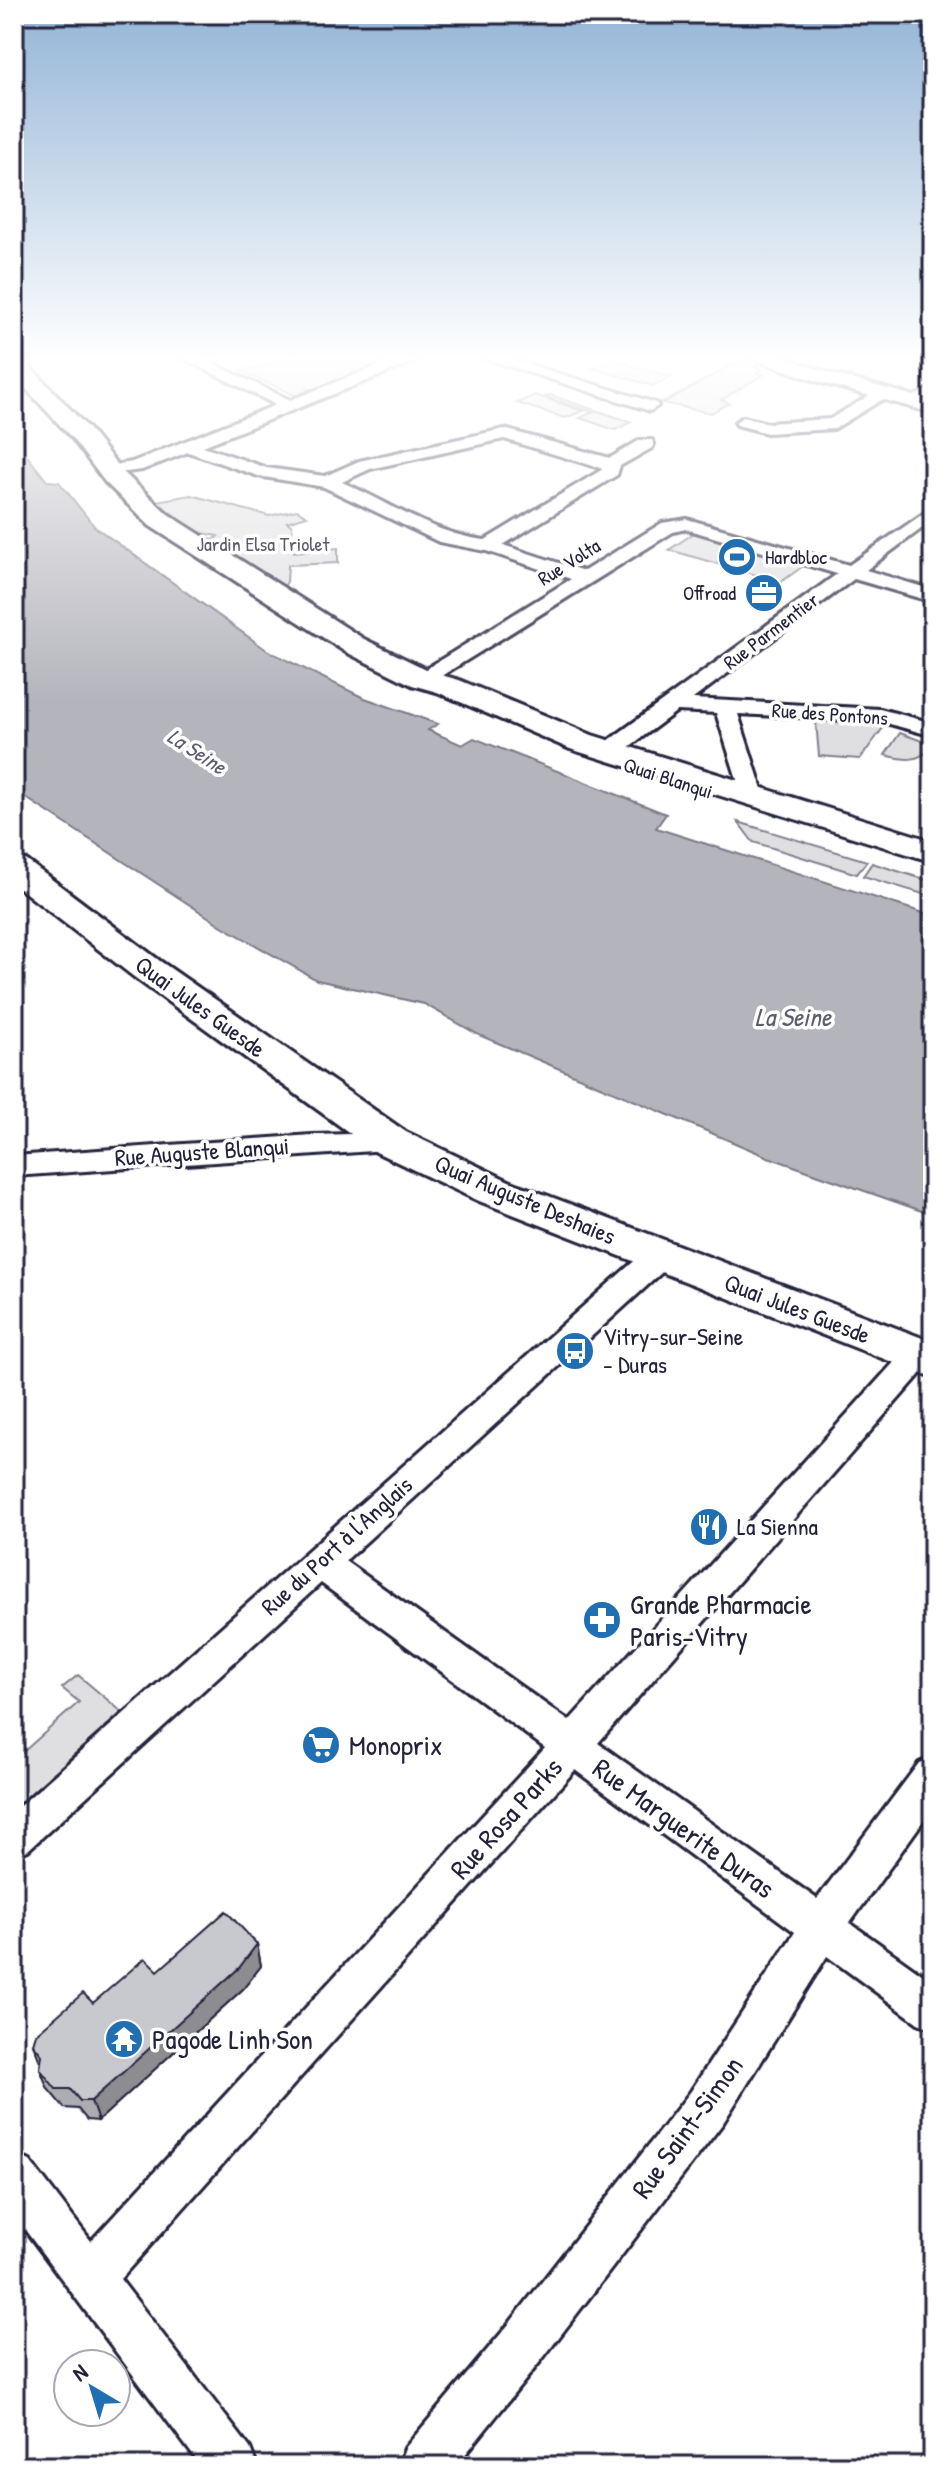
<svg xmlns="http://www.w3.org/2000/svg" width="947" height="2480" viewBox="0 0 947 2480" font-family="'Patrick Hand',sans-serif">
<rect width="100%" height="100%" fill="#fff"/>
<filter id="ink" filterUnits="userSpaceOnUse"><feTurbulence type="fractalNoise" baseFrequency=".0125" numOctaves="2"/><feDisplacementMap in="SourceGraphic" scale="16" xChannelSelector="R" yChannelSelector="G"/><feConvolveMatrix kernelMatrix="1 2 1 2 8 2 1 2 1" color-interpolation-filters="sRGB"/></filter>
<g filter="url(#ink)">
<g fill="#dfdfe2" stroke="#80808e" stroke-width="2">
<polygon points="302,355 393,355 393,359 315,389 307,389 309,392 297,396 241,371"/>
<polygon points="743,359 761,363 755,367 762,369 757,373 764,374 721,400 729,403 711,413 658,402 665,402"/>
<polygon points="613,360 672,377 653,386 593,368"/>
<polygon points="535,395 583,411 565,418 517,403"/>
<polygon points="550,395 631,422 615,430 580,418 593,412 545,397"/>
<polygon points="191,495 269,516 297,510 307,516 287,522 292,526 294,552 338,548 338,563 288,565 287,582 282,589 210,544 218,536 193,531 156,501"/>
<polygon points="694,533 805,565 781,582 669,550"/>
<polygon points="816,721 873,724 883,728 860,759 819,756"/>
<path d="M 900,733 L 933,745 L 933,747 C 917,763 905,760 885,755 Z"/>
<polygon points="738,822 867,861 857,874 753,842"/>
<polygon points="872,863 933,882 933,897 863,876"/>
<polygon points="78,1675 122,1712 14,1808 14,1749 21,1754 79,1702 62,1688"/>
</g>
<polygon fill="#b4b4bc" stroke="#7a7a88" stroke-width="2" points="14,439 47,481 59,482 95,527 268,651 362,697 438,724 428,730 462,745 474,738 666,814 656,828 933,916 933,1215 768,1157 479,1035 424,1004 317,980 222,926 14,790"/>
<g fill="none" stroke-linecap="round" stroke-linejoin="round">
<defs>
<g id="minor">
<path d="M 177,355 L 195,355 L 290,400 L 406,355 L 426,355 L 424,358 L 203,446 L 267,468 L 325,476 L 359,461 L 504,429 L 610,458 L 640,440 L 652,440 L 654,444 L 652,448 L 620,466 L 617,475 L 503,545 L 584,571 L 662,523 L 687,519 L 849,565 L 933,507 L 933,520 L 866,570 L 933,590 L 933,602 L 854,579 L 693,699 L 880,709 L 933,723 L 933,736 L 879,721 L 738,714 L 764,795 L 753,802 L 742,795 L 716,713 L 677,711 L 617,756 L 601,756 L 598,751 L 601,746 L 837,574 L 686,529 L 673,532 L 430,683 L 416,683 L 413,679 L 416,675 L 571,579 L 486,551 L 439,542 L 324,487 L 258,476 L 188,452 L 142,470 L 103,475 L 101,471 L 103,467 L 132,462 L 276,405 ZM 504,439 L 603,469 L 485,540 C 432,534 389,502 342,482 L 370,469 Z"/>
<polygon points="474,355 497,355 656,403 658,406 650,411 644,409"/>
<polygon points="933,387 933,398 912,406 904,401"/>
<polygon points="882,388 890,393 888,396 834,429 767,433 737,425 735,422 743,417 767,423 830,419"/>
<polygon points="391,1133 401,1135 405,1142 401,1149 14,1176 14,1156 312,1135"/>
<polygon points="660,1245 671,1248 675,1256 671,1264 345,1561 569,1721 907,1348 918,1344 929,1348 933,1354 929,1364 598,1743 817,1899 919,1763 933,1757 933,1807 850,1923 933,1982 933,2029 918,2023 827,1956 723,2123 543,2358 456,2466 398,2466 405,2448 509,2324 691,2091 795,1932 575,1770 120,2279 250,2448 257,2466 201,2466 14,2215 14,2154 30,2161 91,2241 545,1748 321,1583 28,1850 14,1856 14,1811 649,1248"/>
</g>
<polygon id="tertiary" points="750,355 777,355 836,375 933,401 933,413 822,383 753,359"/>
<g id="secondary">
<polygon points="14,356 22,358 88,428 123,472 168,514 364,639 434,673 459,680 592,735 933,841 933,862 570,749 437,692 412,685 344,651 150,526 105,482 72,438 14,376"/>
<polygon points="14,857 26,860 160,961 406,1132 509,1181 933,1342 933,1378 479,1201 376,1152 134,977 14,884"/>
</g>
</defs>
<use href="#minor" stroke="#22223b" stroke-width="6"/>
<use href="#tertiary" stroke="#22223b" stroke-width="6"/>
<use href="#secondary" stroke="#22223b" stroke-width="6"/>
<use href="#minor" fill="#fff" fill-rule="evenodd"/>
<use href="#tertiary" fill="#fff" fill-rule="evenodd"/>
<use href="#secondary" fill="#fff" fill-rule="evenodd"/>
</g>
<polygon fill="#acacb2" stroke="#22223b" stroke-width="2" points="257,1944 261,1966 243,1989 98,2121 87,2120 78,2109 64,2108 48,2089 40,2069 41,2064 33,2044 93,2003"/>
<polygon fill="#8c8c91" stroke="#22223b" stroke-width="2" points="257,1944 261,1966 243,1989 98,2121 91,2101"/>
<polygon fill="#c8c8cf" stroke="#22223b" stroke-width="2" points="226,1911 257,1944 239,1968 91,2101 80,2101 70,2089 56,2089 40,2069 42,2055 33,2044 36,2034 83,1993 93,2003 145,1958 158,1971"/>
</g>
<linearGradient id="sky" x2="0" y2="1"><stop stop-color="#93b4d6"/><stop offset="0.51" stop-color="#fff"/><stop offset="1" stop-color="#fff" stop-opacity="0"/></linearGradient>
<rect width="947" height="702" fill="url(#sky)"/>
<defs>
<symbol id="stadium-disc" viewBox="-11 -11 22 22"><circle r="9.5" fill="#1f6fb2" stroke="#fff"/><path d="M0-5a6.5 5 0 1 0 0 10a6.5 5 0 1 0 0-10ZM-3.5-1.8h7v3.6h-7Z" fill="#fff"/></symbol>
<symbol id="office-disc" viewBox="-11 -11 22 22"><circle r="9.5" fill="#1f6fb2" stroke="#fff"/><path d="M-6-3h4V-5.5h4V-3h4V5H-6ZM-1-4.5V-3h2v-1.5ZM-6 0V1H6V0Z" fill="#fff"/></symbol>
<symbol id="bus-disc" viewBox="-11 -11 22 22"><circle r="9.5" fill="#1f6fb2" stroke="#fff"/><path d="M-5-6H5V4H4V6H2V4H-2V6H-4V4H-5ZM-3.5-4V0h7V-4ZM-3.5 1.2v1.5H-2V1.2ZM2 1.2v1.5H3.5V1.2Z" fill="#fff"/></symbol>
<symbol id="restaurant-disc" viewBox="-11 -11 22 22"><circle r="9.5" fill="#1f6fb2" stroke="#fff"/><path d="M-5-6h1v4h1v-4h1v4h1v-4h1v5L-1.5 .5V6h-2V.5L-5-1ZM5-6V6H3V1.5H1.5Q1.5-4 5-6Z" fill="#fff"/></symbol>
<symbol id="pharmacy-disc" viewBox="-11 -11 22 22"><circle r="9.5" fill="#1f6fb2" stroke="#fff"/><path d="M-2-6h4v4h4v4h-4v4h-4v-4h-4v-4h4Z" fill="#fff"/></symbol>
<symbol id="supermarket-disc" viewBox="-11 -11 22 22"><circle r="9.5" fill="#1f6fb2" stroke="#fff"/><path d="M-6-5.5h2.5l.6 2H6L4.5 2H-2.5L-4.4-4H-6ZM-1.5 3.2a1.3 1.3 0 1 0 .1 0ZM3 3.2a1.3 1.3 0 1 0 .1 0Z" fill="#fff"/></symbol>
<symbol id="temple-disc" viewBox="-11 -11 22 22"><circle r="9.5" fill="#1f6fb2" stroke="#fff"/><path d="M0-6L5-2H3V0L6.5 2.5H4V6H1.5V3h-3V6H-4V2.5H-6.5L-3 0V-2H-5Z" fill="#fff"/></symbol>
</defs>
<g fill-rule="evenodd">
<use href="#stadium-disc" x="715" y="535" width="44" height="44"/>
<use href="#office-disc" x="742" y="571" width="44" height="44"/>
<use href="#bus-disc" x="553" y="1329" width="44" height="44"/>
<use href="#restaurant-disc" x="687" y="1505" width="44" height="44"/>
<use href="#pharmacy-disc" x="580" y="1598" width="44" height="44"/>
<use href="#supermarket-disc" x="299" y="1723" width="44" height="44"/>
<use href="#temple-disc" x="102" y="2017" width="44" height="44"/>
</g>
<g text-anchor="middle" stroke-width="7" stroke-linejoin="round" paint-order="stroke">
<g font-size="20" fill="#5b5b6d" stroke="#fff">
<text x="263" y="551">Jardin Elsa Triolet</text>
</g>
<g font-size="20" fill="#22223b" stroke="#fff" text-anchor="start">
<text x="765" y="564">Hardbloc</text>
<text x="736" y="600" text-anchor="end">Offroad</text>
</g>
<g font-size="20" fill="#22223b" stroke="#fff">
<text transform="translate(569 562) rotate(-32)" y="7">Rue Volta</text>
<text transform="translate(771 631) rotate(-37)" y="7">Rue Parmentier</text>
<text transform="translate(830 714) rotate(4)" y="7">Rue des Pontons</text>
<text transform="translate(668 778) rotate(18)" y="7">Quai Blanqui</text>
</g>
<g font-size="22" font-style="italic" fill="#5c5c6f" stroke="#fff">
<text transform="translate(197 751) rotate(33)" y="8">La Seine</text>
</g>
<g font-size="24" fill="#22223b" stroke="#fff">
<text transform="translate(200 1007) rotate(36)" y="8">Quai Jules Guesde</text>
<text transform="translate(202 1152) rotate(-4)" y="8">Rue Auguste Blanqui</text>
<text transform="translate(525 1200) rotate(23)" y="8">Quai Auguste Deshaies</text>
<text transform="translate(797 1309) rotate(21)" y="8">Quai Jules Guesde</text>
<text transform="translate(337 1546) rotate(-42)" y="8">Rue du Port à l'Anglais</text>
</g>
<g font-size="24" fill="#22223b" stroke="#fff" text-anchor="start">
<text x="603" y="1345">Vitry-sur-Seine<tspan x="603" dy="28">- Duras</tspan></text>
<text x="737" y="1535">La Sienna</text>
</g>
<g font-size="26" font-style="italic" fill="#5c5c6f" stroke="#fff">
<text x="793" y="1026">La Seine</text>
</g>
<g font-size="28" fill="#22223b" stroke="#fff" text-anchor="start">
<text x="630" y="1614">Grande Pharmacie<tspan x="630" dy="32">Paris-Vitry</tspan></text>
<text x="349" y="1755">Monoprix</text>
<text x="152" y="2049">Pagode Linh Son</text>
</g>
<g font-size="28" fill="#22223b" stroke="#fff">
<text transform="translate(506 1818) rotate(-48)" y="10">Rue Rosa Parks</text>
<text transform="translate(684 1828) rotate(36)" y="10">Rue Marguerite Duras</text>
<text transform="translate(687 2127) rotate(-54)" y="10">Rue Saint-Simon</text>
</g>
</g>
<rect width="947" height="2480" fill="none" stroke="#fff" stroke-width="48"/>
<rect x="24" y="24" width="899" height="2432" fill="none" stroke="#22223b" stroke-width="3" filter="url(#ink)"/>
<g transform="translate(92 2388) rotate(322)"><circle r="38" fill="#ffffff" stroke="#a7a7b1" stroke-width="2"/>
<path d="M0-6L14 30L0 20L-14 30Z" fill="#1f6fb2"/>
<text y="-12" font-size="22" font-weight="bold" text-anchor="middle" fill="#22223b">N</text>
</g>
</svg>
